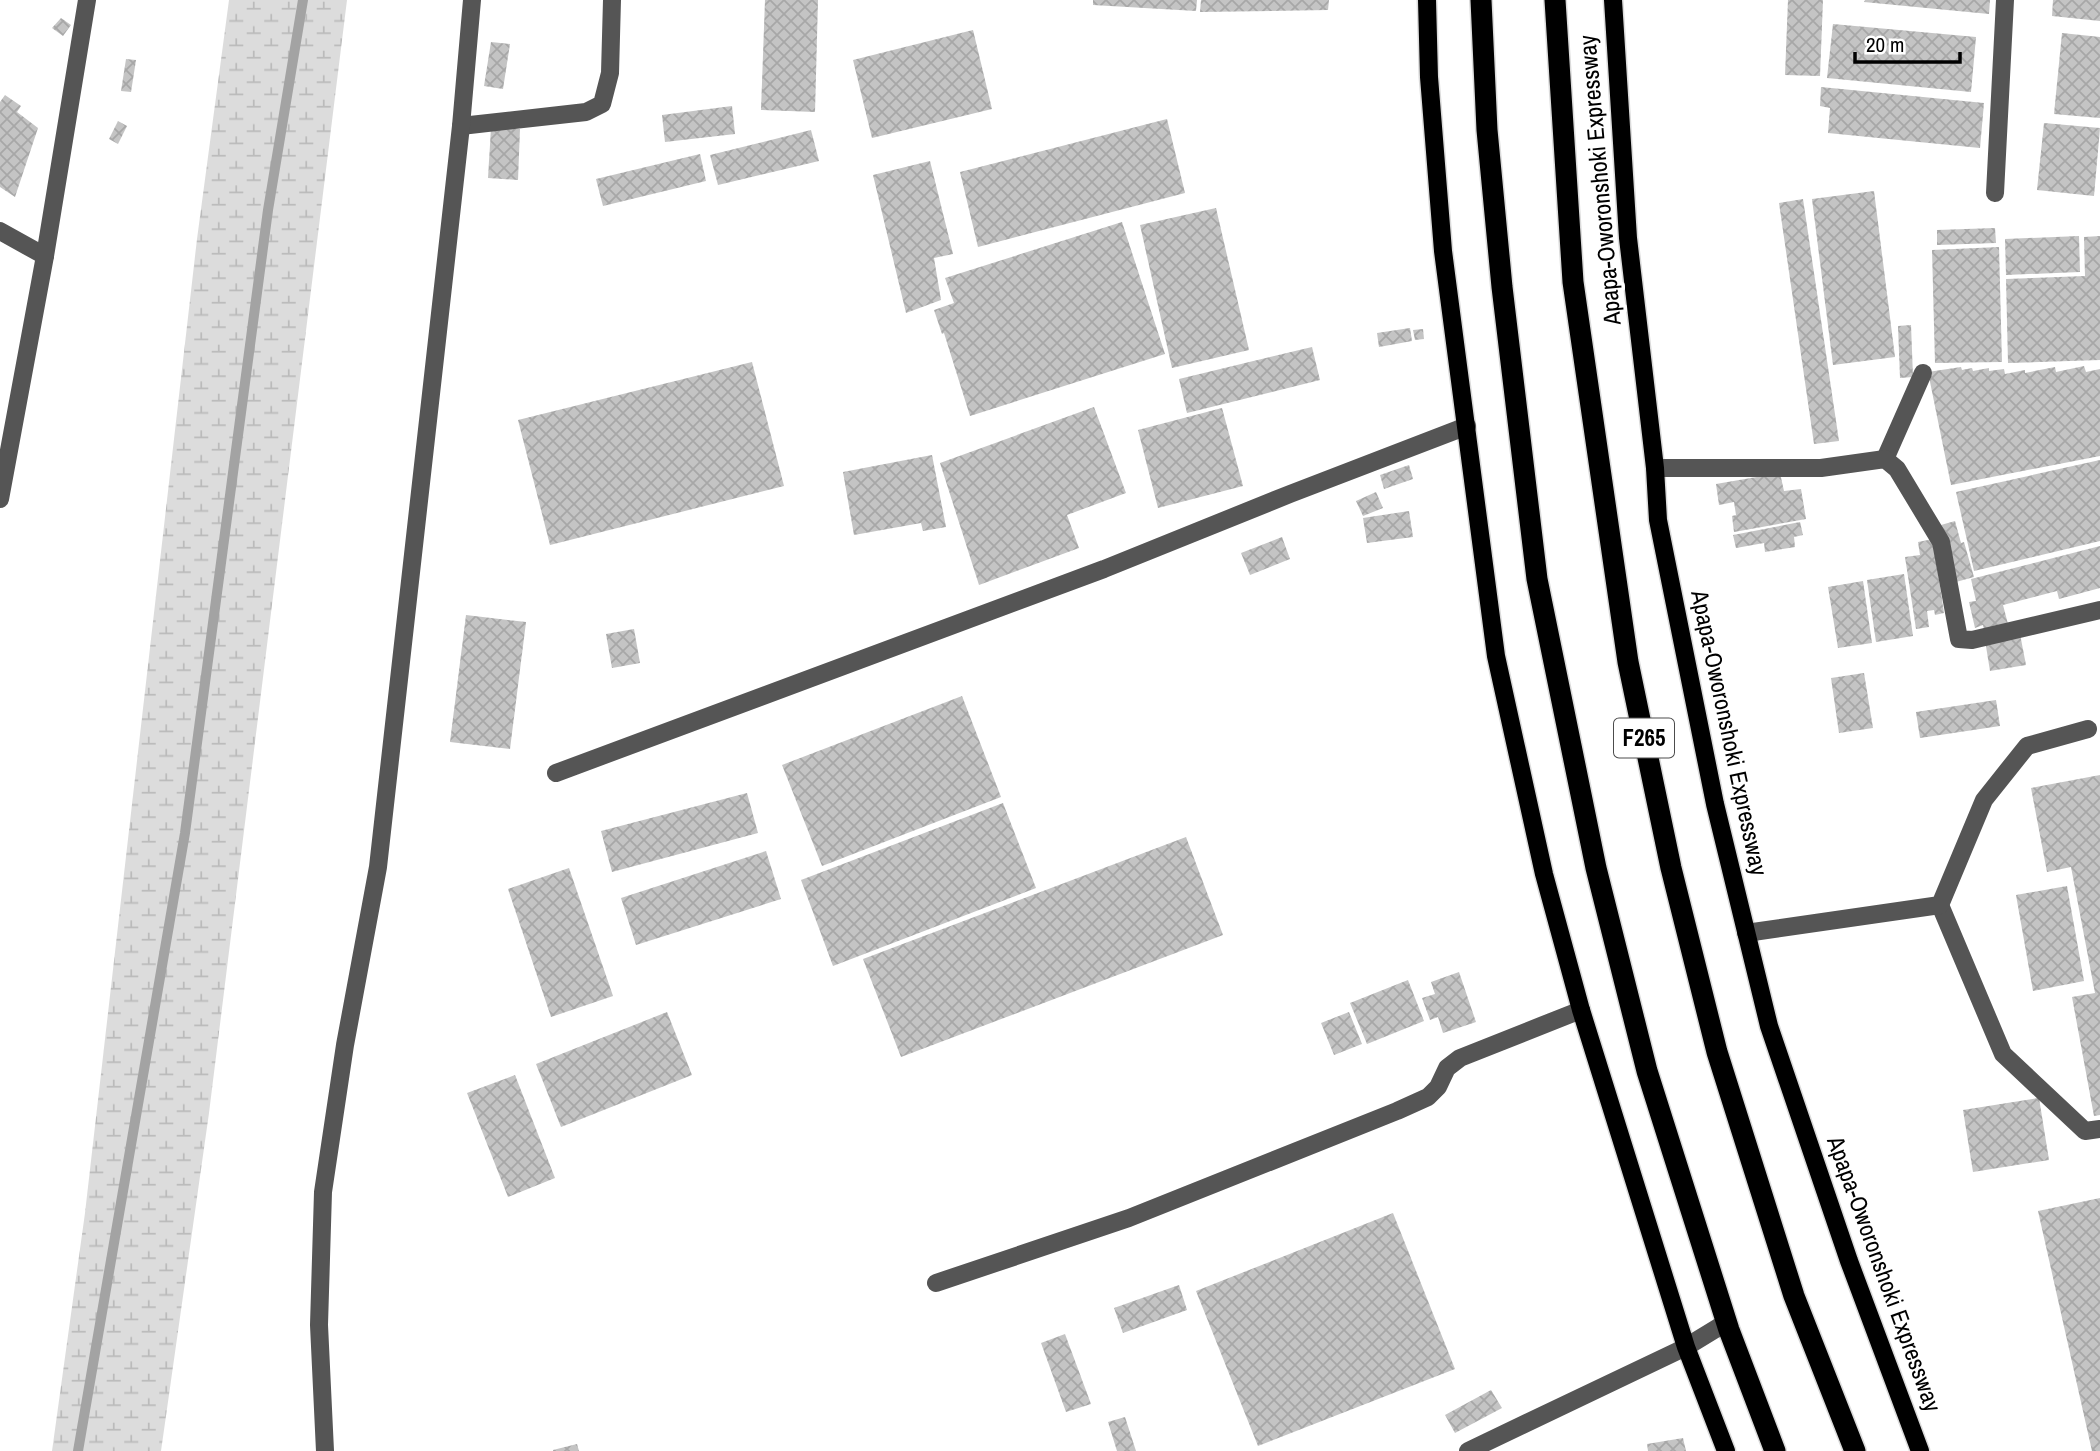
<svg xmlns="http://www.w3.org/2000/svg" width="2100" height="1451" viewBox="0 0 2100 1451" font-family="'Archivo Narrow',sans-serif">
<defs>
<pattern id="wetland-marsh" width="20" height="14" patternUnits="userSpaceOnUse" patternTransform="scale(1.75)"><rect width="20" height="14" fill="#dcdcdc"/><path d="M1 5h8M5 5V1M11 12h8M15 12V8" fill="none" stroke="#bbb"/></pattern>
<pattern id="building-cross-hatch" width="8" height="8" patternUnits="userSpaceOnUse" patternTransform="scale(1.75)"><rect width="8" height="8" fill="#c4c4c4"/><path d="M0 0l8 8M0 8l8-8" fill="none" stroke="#a7a7a7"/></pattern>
</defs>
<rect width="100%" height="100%" fill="#fff"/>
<polygon fill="url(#wetland-marsh)" points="229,0 347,0 209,1113 161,1451 52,1451 85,1213 197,239"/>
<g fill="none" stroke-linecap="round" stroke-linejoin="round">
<polyline stroke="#a3a3a3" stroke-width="10" points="78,1451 185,833 268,210 303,0"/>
</g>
<g fill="url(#building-cross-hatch)">
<polygon points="765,0 818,0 815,112 761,110"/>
<polygon points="1093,0 1197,0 1196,11 1093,5"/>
<polygon points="1201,0 1329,0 1328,10 1200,12"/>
<polygon points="1788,0 1823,0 1820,76 1785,75"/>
<polygon points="1865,0 1990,0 1989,14 1864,2"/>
<polygon points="2053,0 2100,0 2100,21 2052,16"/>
<polygon points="61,18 71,25 63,36 52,28"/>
<polygon points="1833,24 1976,37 1971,92 1827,78"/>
<polygon points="973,30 992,109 872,138 853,60"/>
<polygon points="2062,33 2100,37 2100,118 2054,114"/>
<polygon points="491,42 510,44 503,89 484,86"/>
<polygon points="126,59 136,60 131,92 121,91"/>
<polygon points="1821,87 1984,103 1980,148 1828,133 1830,108 1820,106"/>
<polygon points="5,95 21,106 17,112 38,128 15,197 0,187 0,102"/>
<polygon points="732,106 735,134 665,142 662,115"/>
<polygon points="1167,119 1185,193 978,247 960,172"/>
<polygon points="118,121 127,126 118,144 109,139"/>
<polygon points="2044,123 2100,128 2094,196 2037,190"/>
<polygon points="491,128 520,129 518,180 488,178"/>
<polygon points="811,130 819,161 718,185 710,155"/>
<polygon points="700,154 706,181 603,206 596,179"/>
<polygon points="930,161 953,254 934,258 941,300 906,313 873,175"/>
<polygon points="1874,191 1895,357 1833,365 1812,199"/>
<polygon points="1803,199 1839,441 1814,444 1779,203"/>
<polygon points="1216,208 1249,350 1172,368 1140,225"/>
<polygon points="1122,222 1165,354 970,416 944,333 942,334 934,310 954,303 945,278"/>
<polygon points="1995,228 1996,243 1937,245 1937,230"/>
<polygon points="2079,236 2080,272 2006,275 2005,239"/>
<polygon points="2100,236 2100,360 2008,363 2006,279 2085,276 2084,237"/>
<polygon points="1999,247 2002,362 1935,363 1932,250"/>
<polygon points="1911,325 1913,377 1900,378 1898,326"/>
<polygon points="1410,328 1412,341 1379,347 1377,333"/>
<polygon points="1423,329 1424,339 1415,340 1413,330"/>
<polygon points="1312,347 1320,380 1187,413 1179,379"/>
<polygon points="752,362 784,486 550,545 518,420"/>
<polygon points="2084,366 2086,372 2100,369 2100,456 1951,485 1928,372 1961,367 1962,370 1972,368 1973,371 1989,368 1989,371 2004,369 2005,374 2025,370 2025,373 2055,367 2056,372"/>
<polygon points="1094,407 1126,493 1067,515 1079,548 979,585 940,463"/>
<polygon points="1222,408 1243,486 1158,508 1138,430"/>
<polygon points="932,455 946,527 923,531 921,523 854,535 843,472"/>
<polygon points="2100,460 2100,541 1974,571 1956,492"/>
<polygon points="1409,465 1413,479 1384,489 1380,475"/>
<polygon points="1780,473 1784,491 1801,489 1806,519 1734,532 1732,516 1736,515 1734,502 1719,505 1716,484"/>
<polygon points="1376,492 1383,508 1363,516 1356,501"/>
<polygon points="1409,511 1413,537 1367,543 1363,518"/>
<polygon points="1955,521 1961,543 1964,542 1974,577 1956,582 1941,525"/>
<polygon points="1800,522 1803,535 1794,537 1795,547 1765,552 1764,543 1736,548 1733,535"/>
<polygon points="1282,537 1290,559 1250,575 1241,553"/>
<polygon points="1933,539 1944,613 1935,615 1934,610 1927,611 1929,627 1916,629 1905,557 1920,555 1918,542"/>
<polygon points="2100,546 2100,588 2059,599 2057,591 2003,605 2008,624 1984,630 1983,625 1975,628 1969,602 1976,601 1971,579"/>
<polygon points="1904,574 1913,636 1876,642 1867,580"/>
<polygon points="1863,581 1872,643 1838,648 1828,587"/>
<polygon points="466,615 526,622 510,749 450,742"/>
<polygon points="634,629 640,663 612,668 606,634"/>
<polygon points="2020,634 2026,665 1990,671 1985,640"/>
<polygon points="1864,673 1873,728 1839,733 1831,678"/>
<polygon points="962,696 1001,797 822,866 782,765"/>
<polygon points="1996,700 2000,726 1920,738 1916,712"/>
<polygon points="2100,775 2100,1115 2094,1116 2072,997 2095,993 2071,867 2047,872 2031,788"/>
<polygon points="747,793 758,833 612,872 601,831"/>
<polygon points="1003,803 1036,888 833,966 801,880"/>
<polygon points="1186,837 1223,935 901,1057 863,959"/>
<polygon points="766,851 781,899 636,945 621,898"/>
<polygon points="569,868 613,996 551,1017 508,889"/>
<polygon points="2067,886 2084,981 2033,991 2016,895"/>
<polygon points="1459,972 1476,1022 1443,1033 1438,1017 1430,1020 1422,998 1435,994 1431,982"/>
<polygon points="1408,980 1424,1021 1367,1044 1350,1003"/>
<polygon points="667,1012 692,1075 561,1127 536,1064"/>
<polygon points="1349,1012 1362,1044 1334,1055 1321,1023"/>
<polygon points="515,1075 555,1178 508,1197 467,1093"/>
<polygon points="2039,1098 2049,1160 1973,1172 1963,1110"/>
<polygon points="2100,1198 2100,1451 2092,1451 2038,1211"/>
<polygon points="1393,1213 1455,1369 1258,1446 1196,1291"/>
<polygon points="1179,1285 1187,1310 1123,1333 1114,1308"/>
<polygon points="1065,1334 1091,1404 1066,1412 1041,1343"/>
<polygon points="1491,1390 1502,1408 1455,1433 1445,1415"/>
<polygon points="1125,1417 1136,1451 1117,1451 1108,1422"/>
<polygon points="1683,1438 1686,1451 1648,1451 1647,1444"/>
<polygon points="577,1444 579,1451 553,1451 553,1450"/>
</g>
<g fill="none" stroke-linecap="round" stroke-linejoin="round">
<defs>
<g id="major">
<polyline points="1427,0 1429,77 1443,251 1496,656 1544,874 1581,1010 1686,1347 1726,1451"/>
<polyline points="1613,0 1628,238 1655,468 1658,520 1715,804 1769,1026 1849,1261 1920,1451"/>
</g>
<g id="highway">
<polyline points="1481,0 1487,130 1502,287 1537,579 1596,868 1647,1071 1729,1330 1775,1451"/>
<polyline points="1555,0 1573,282 1628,662 1671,868 1717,1052 1794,1296 1855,1451"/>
</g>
</defs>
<use href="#major" stroke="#dbdbdb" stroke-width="21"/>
<use href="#highway" stroke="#dbdbdb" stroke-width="24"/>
<g stroke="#555" stroke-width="18">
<polyline points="461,126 586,112 602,104 610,73 612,0"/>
<polyline points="1995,193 2005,0"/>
<polyline points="0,231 45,256"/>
<polyline points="1885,459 1923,373"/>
<polyline points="1655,468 1821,468 1885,459 1897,469 1941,542 1959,639 1972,640 2100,610"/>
<polyline points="0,499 45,256 87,0"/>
<polyline points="556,773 1104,569 1290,494 1467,426"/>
<polyline points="1940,905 2003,1054 2085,1131 2100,1129"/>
<polyline points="1746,933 1940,905 1984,800 2027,746 2088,729"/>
<polyline points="936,1283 1129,1218 1397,1111 1428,1097 1438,1087 1447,1068 1460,1058 1581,1010"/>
<polyline points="325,1451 319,1325 323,1192 345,1045 378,867 461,126 472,0"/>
<polyline points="1468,1451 1686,1347 1727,1322"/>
</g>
<use href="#major" stroke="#000" stroke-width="18"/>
<use href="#highway" stroke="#000" stroke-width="21"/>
</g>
<g text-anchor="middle" stroke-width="7" stroke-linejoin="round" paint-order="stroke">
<rect fill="#fff" stroke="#4c4c4c" stroke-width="2" x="1614" y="718.5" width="60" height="39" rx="5"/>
<g font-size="23" font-weight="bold" fill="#000">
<text x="1644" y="746">F265</text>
</g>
<g font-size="24" fill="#000" stroke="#fff">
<text transform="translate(1600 180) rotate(-95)" y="8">Apapa-Oworonshoki Expressway</text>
<text transform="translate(1729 733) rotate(78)" y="8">Apapa-Oworonshoki Expressway</text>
<text transform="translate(1884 1274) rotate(70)" y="8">Apapa-Oworonshoki Expressway</text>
</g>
</g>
<path d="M1855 52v10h105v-10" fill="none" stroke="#000000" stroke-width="3.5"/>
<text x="1866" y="52" font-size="21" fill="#000000" stroke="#ffffff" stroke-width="5" paint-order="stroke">20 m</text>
</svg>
